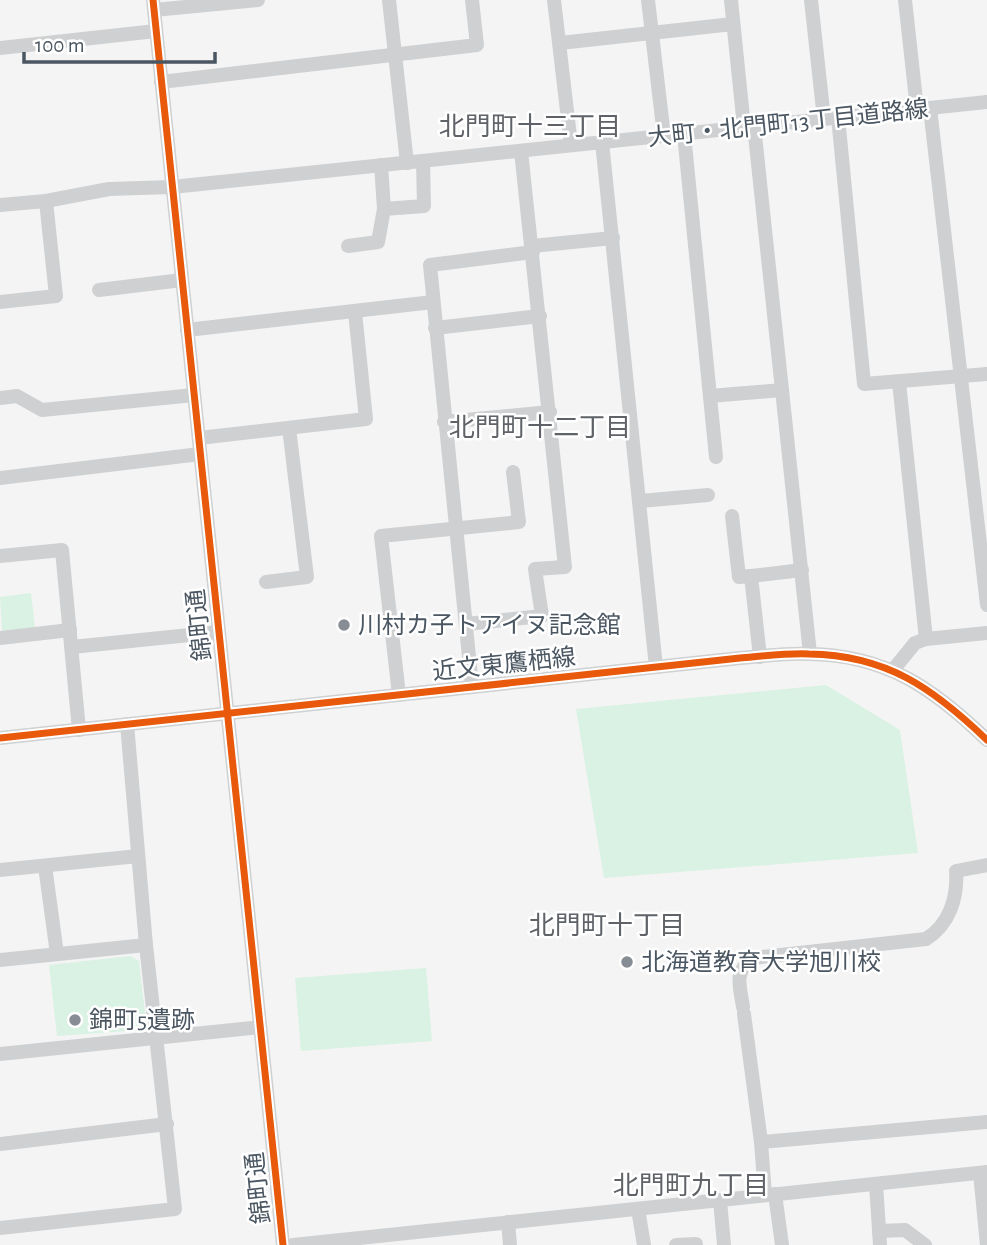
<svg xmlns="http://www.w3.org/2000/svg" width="987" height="1245" viewBox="0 0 987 1245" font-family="'Alegreya Sans','Noto Sans JP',sans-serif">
<rect width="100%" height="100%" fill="#f4f4f4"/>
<g fill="#d9f2e3">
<polygon points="31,593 35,627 2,631 0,597"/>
<polygon points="826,685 900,730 918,853 604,878 576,709"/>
<polygon points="130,956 139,961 146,1021 141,1030 57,1036 49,965"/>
<polygon points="426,968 432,1041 301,1051 295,978"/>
</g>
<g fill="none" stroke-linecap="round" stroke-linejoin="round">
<g stroke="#ced0d2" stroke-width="14">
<polyline points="153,0 283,1245"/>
<polyline points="389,0 407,163"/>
<polyline points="554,0 571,145"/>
<polyline points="648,0 664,136"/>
<polyline points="731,0 744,127"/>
<polyline points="811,0 824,119"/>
<polyline points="905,0 917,109"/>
<polyline points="154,10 258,0"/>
<polyline points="560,43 733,24"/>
<polyline points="0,48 156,31"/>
<polyline points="161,82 477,45 472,0"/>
<polyline points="930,108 987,605"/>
<polyline points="838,117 864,384 987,374"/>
<polyline points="754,126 810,654"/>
<polyline points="684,134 716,457"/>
<polyline points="602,142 656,667"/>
<polyline points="0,205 46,201 109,189 172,187 987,102"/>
<polyline points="384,209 424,206 423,161"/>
<polyline points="348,246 378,242 384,209 381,165"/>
<polyline points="532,246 613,238"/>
<polyline points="99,290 182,280"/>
<polyline points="0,302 56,296 46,201"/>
<polyline points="435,328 540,316"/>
<polyline points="187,330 433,302"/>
<polyline points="899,382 926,639"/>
<polyline points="710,396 782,390"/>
<polyline points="0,398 17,396 42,410 194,395"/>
<polyline points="444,422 550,412"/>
<polyline points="199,438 366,419 355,312"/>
<polyline points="0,478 200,454"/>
<polyline points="640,501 708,495"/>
<polyline points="732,516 739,577 751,576"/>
<polyline points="0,556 62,550 79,730"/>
<polyline points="266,582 307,577 289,428"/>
<polyline points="466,624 542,616 535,569 565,567 521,151"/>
<polyline points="0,638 70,630"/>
<polyline points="72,647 219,632"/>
<polyline points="760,657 751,576 802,570"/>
<polyline points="893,670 915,643 926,639 987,633"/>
<polyline points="472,687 430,265 533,252"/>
<polyline points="399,695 381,536 519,522 513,472"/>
<path d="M 0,738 L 740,658 C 763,656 786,653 809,654 C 887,655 934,689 987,740"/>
<polyline points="45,866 57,954"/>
<polyline points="0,870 138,856"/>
<polyline points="0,960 146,945"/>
<path d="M 743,1007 C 740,985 733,973 753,958 L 926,939 C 949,925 958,898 956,871 L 987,865"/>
<polyline points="744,1014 761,1142"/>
<polyline points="0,1054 260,1027"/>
<polyline points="0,1144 167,1124"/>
<polyline points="980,1173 987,1245"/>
<polyline points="876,1184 880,1245"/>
<polyline points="775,1194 782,1245"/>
<polyline points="765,1195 761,1142 987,1122"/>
<polyline points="720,1200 724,1245"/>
<polyline points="638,1209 644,1245"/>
<polyline points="508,1222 510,1245"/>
<polyline points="0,1228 175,1209 146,945 127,724"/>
<polyline points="879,1231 905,1230 925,1245"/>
<polyline points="293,1245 987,1172"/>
<polyline points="676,1245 696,1244"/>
</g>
<defs>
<g id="cycleway">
<polyline points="153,0 283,1245"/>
<path d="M 0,738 L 740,658 C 763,656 786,653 809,654 C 887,655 934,689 987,740"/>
</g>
</defs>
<use href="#cycleway" stroke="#fff" stroke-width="11"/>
<use href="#cycleway" stroke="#e8590c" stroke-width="7"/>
</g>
<g fill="#868d94" stroke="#fff" stroke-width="2.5">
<circle cx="344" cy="625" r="7"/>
<circle cx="627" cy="962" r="7"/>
<circle cx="75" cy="1020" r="7"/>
</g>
<g text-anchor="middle" stroke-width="5" stroke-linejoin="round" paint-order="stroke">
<g font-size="24" fill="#4a5661" stroke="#fff">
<text transform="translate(788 123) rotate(-6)" y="8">大町・北門町13丁目道路線</text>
<text transform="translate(199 625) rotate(-96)" y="8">錦町通</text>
<text transform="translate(504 664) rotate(-6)" y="8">近文東鷹栖線</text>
<text transform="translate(258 1188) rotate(-96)" y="8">錦町通</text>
</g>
<g font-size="24" fill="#4a5661" stroke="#fff" text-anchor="start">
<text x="358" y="633">川村カ子トアイヌ記念館</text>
<text x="641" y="970">北海道教育大学旭川校</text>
<text x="89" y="1028">錦町5遺跡</text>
</g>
<g font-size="26" fill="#5f6368" stroke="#fff">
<text x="530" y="135">北門町十三丁目</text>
<text x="540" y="436">北門町十二丁目</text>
<text x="607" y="934">北門町十丁目</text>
<text x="691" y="1194">北門町九丁目</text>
</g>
</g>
<path d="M24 52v10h191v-10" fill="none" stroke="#4a5661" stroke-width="3.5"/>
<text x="35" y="52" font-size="21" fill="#4a5661" stroke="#ffffff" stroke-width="5" paint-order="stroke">100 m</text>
</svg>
